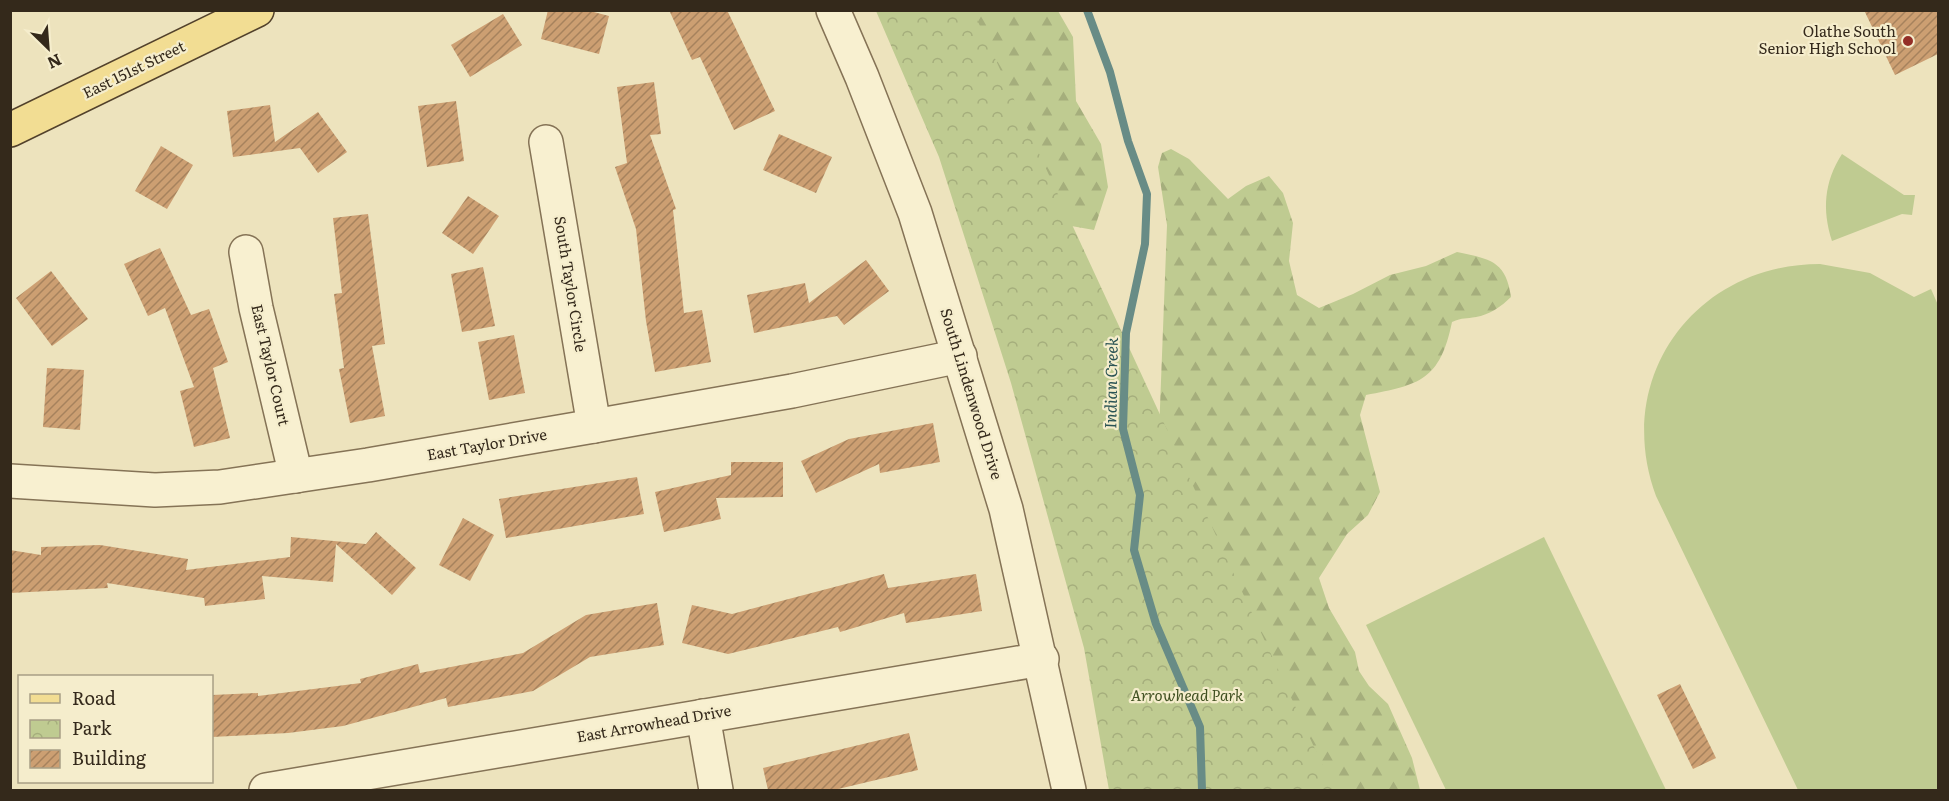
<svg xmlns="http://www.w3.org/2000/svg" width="1949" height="801" viewBox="0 0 1949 801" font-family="Literata,serif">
<defs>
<pattern id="forest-firs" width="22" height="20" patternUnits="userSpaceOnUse" patternTransform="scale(1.5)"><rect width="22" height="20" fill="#bfcb91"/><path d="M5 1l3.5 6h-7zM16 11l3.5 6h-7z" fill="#a5ae7c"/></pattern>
<pattern id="park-crowns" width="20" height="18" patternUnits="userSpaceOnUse" patternTransform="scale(1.5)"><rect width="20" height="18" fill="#bfcb91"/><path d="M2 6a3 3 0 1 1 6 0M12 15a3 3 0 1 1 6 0" fill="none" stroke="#a5ae7c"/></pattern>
<pattern id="building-hatch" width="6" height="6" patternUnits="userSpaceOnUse" patternTransform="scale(1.5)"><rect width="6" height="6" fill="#cc9f72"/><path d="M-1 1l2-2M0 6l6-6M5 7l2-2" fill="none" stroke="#a6825d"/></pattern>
</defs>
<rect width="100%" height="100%" fill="#ede3bd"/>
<g fill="#bfcb91">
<path d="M 1842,154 L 1904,195 L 1915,195 L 1912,215 L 1902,214 L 1832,241 C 1822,210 1824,182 1842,154 Z"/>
<path d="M 1820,264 L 1870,273 L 1914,297 L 1931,289 L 1938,305 L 1938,790 L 1798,790 L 1656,496 C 1612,377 1696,264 1820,264 Z"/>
<polygon points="1544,537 1666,790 1446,790 1366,625"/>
</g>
<g fill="url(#forest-firs)">
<polygon points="900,11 1058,11 1073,37 1076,101 1101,144 1108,187 1094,230 1060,224"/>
<path d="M 1171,149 L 1189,159 L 1228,199 L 1246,186 L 1269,176 L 1283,193 L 1293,223 L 1289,261 L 1297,295 L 1319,308 L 1353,294 L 1390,275 L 1426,266 L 1457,252 C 1489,259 1506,260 1511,297 C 1502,306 1489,315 1476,317 C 1466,319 1463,317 1452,322 C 1440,380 1420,385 1366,395 L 1360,415 L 1380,492 L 1368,515 L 1347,534 L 1319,578 L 1329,608 L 1355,652 L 1359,671 L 1369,686 L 1388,704 L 1412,758 L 1420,790 L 1295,790 L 1159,433 L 1167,225 L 1158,167 L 1162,153 Z"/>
</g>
<polygon fill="url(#park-crowns)" points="876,11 973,11 1334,790 1109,790 1084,648 1011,383 939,157"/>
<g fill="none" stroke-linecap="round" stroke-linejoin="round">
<polyline stroke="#688c86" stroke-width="8" points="1087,10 1110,72 1128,141 1147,194 1145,244 1126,333 1123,429 1140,495 1134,550 1156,624 1200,727 1202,790"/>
</g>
<g fill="url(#building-hatch)">
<polygon points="548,10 586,10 609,16 599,54 541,39"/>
<polygon points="669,10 727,10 775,111 734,130 700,57 692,60"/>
<polygon points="1864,10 1938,10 1938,54 1895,75"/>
<polygon points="503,14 522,45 470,77 451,45"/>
<polygon points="654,82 661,134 650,135 676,209 673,210 684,313 702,310 711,362 655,372 646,321 636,229 615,167 627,163 617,87"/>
<polygon points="456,101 464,161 427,167 418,106"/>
<polygon points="270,105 275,142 318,112 347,152 318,173 300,148 233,157 227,111"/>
<polygon points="779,134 832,157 816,193 763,170"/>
<polygon points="161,146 193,165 167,209 135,191"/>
<polygon points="468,196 499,216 473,254 442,233"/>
<polygon points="368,214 385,344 372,346 385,416 350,423 339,369 344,368 334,294 342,293 333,218"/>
<polygon points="160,248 191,315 209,309 228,362 213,368 230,438 194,447 180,391 194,387 165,308 148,316 124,264"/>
<polygon points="866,260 889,291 844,325 837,316 754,333 747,295 805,283 809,303"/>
<polygon points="483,267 495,326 462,332 451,274"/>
<polygon points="51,271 88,319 52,346 16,298"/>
<polygon points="514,335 525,393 489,400 478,342"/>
<polygon points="47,368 84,370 80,430 43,427"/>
<polygon points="933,423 940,462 880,473 879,464 816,493 801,461 849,439"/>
<polygon points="731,462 783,462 783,497 716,498 721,519 664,532 655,492 731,475"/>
<polygon points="637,477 644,514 506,538 499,499"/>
<polygon points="463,518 494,535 470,581 439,565"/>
<polygon points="376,532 416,568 392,595 336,544 333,582 262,576 265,599 205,606 204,598 107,583 108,588 10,593 10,550 41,555 41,547 100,545 188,559 186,570 290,557 291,537 366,544"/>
<polygon points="884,574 888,588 976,574 982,611 906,623 904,613 840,632 838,627 728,654 682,643 692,605 732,614"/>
<polygon points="657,603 664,645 590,657 533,691 448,707 446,698 343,726 288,733 212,737 212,695 258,693 258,696 361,683 360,679 418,664 420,673 523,653 586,615"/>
<polygon points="1680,684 1716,758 1693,769 1657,695"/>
<polygon points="909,733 918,770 834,790 768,790 763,768"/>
</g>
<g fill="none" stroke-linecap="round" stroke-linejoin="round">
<defs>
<g id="minor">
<polyline points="833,10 862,77 915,213 1006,509 1069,790"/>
<polyline points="546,142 594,426"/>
<polyline points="246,252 256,308 296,476"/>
<polyline points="10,481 155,490 220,487 368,465 594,426 792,391 960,356"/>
<polyline points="703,716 716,790"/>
<polyline points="266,790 1042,659"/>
</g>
<polyline id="major" points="10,130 257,10"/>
</defs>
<use href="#minor" stroke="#857356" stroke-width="36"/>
<use href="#major" stroke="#52412b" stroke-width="36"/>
<use href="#minor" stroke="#f8f0d0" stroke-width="33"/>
<use href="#major" stroke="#f2dd93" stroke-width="33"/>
</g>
<circle fill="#942f27" stroke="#f5edcc" stroke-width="2" cx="1908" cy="41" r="6"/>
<g text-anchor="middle" stroke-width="4.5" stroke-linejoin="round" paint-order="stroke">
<g font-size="15" fill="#34291b" stroke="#f5edcc" text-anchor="end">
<text x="1896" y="37">Olathe South<tspan x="1896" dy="17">Senior High School</tspan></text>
</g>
<g font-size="15" fill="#34291b" stroke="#f5edcc">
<text transform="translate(134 70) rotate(-26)" y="5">East 151st Street</text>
<text transform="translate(570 284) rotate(81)" y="5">South Taylor Circle</text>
<text transform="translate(270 365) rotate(77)" y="5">East Taylor Court</text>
<text transform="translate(971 394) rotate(73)" y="5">South Lindenwood Drive</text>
<text transform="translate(487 445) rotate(-10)" y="5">East Taylor Drive</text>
<text transform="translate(654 724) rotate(-10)" y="5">East Arrowhead Drive</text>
</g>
<g font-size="15" font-style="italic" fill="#415122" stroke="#f5edcc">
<text x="1187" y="701">Arrowhead Park</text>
</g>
<g font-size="16" font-style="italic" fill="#2a5354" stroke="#f5edcc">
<text transform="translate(1111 383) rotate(-89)" y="6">Indian Creek</text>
</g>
</g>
<rect width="1949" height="801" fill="none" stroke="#34291b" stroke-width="24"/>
<rect x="18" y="675" width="195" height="108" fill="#f5edcc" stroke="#a89f85" stroke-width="1.5"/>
<rect x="30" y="694" width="30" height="9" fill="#f2dd93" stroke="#a89f85" stroke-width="1.5"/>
<text x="72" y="705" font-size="18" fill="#34291b">Road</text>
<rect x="30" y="720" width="30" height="18" fill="url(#park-crowns)" stroke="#a89f85" stroke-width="1.5"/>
<text x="72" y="735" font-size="18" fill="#34291b">Park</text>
<rect x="30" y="750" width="30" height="18" fill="url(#building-hatch)" stroke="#a89f85" stroke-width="1.5"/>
<text x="72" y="765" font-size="18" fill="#34291b">Building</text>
<g transform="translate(48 48) rotate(155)" stroke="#f5edcc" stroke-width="4.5" paint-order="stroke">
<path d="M0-4.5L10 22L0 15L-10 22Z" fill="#34291b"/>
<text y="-9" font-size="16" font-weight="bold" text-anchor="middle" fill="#34291b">N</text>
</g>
</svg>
